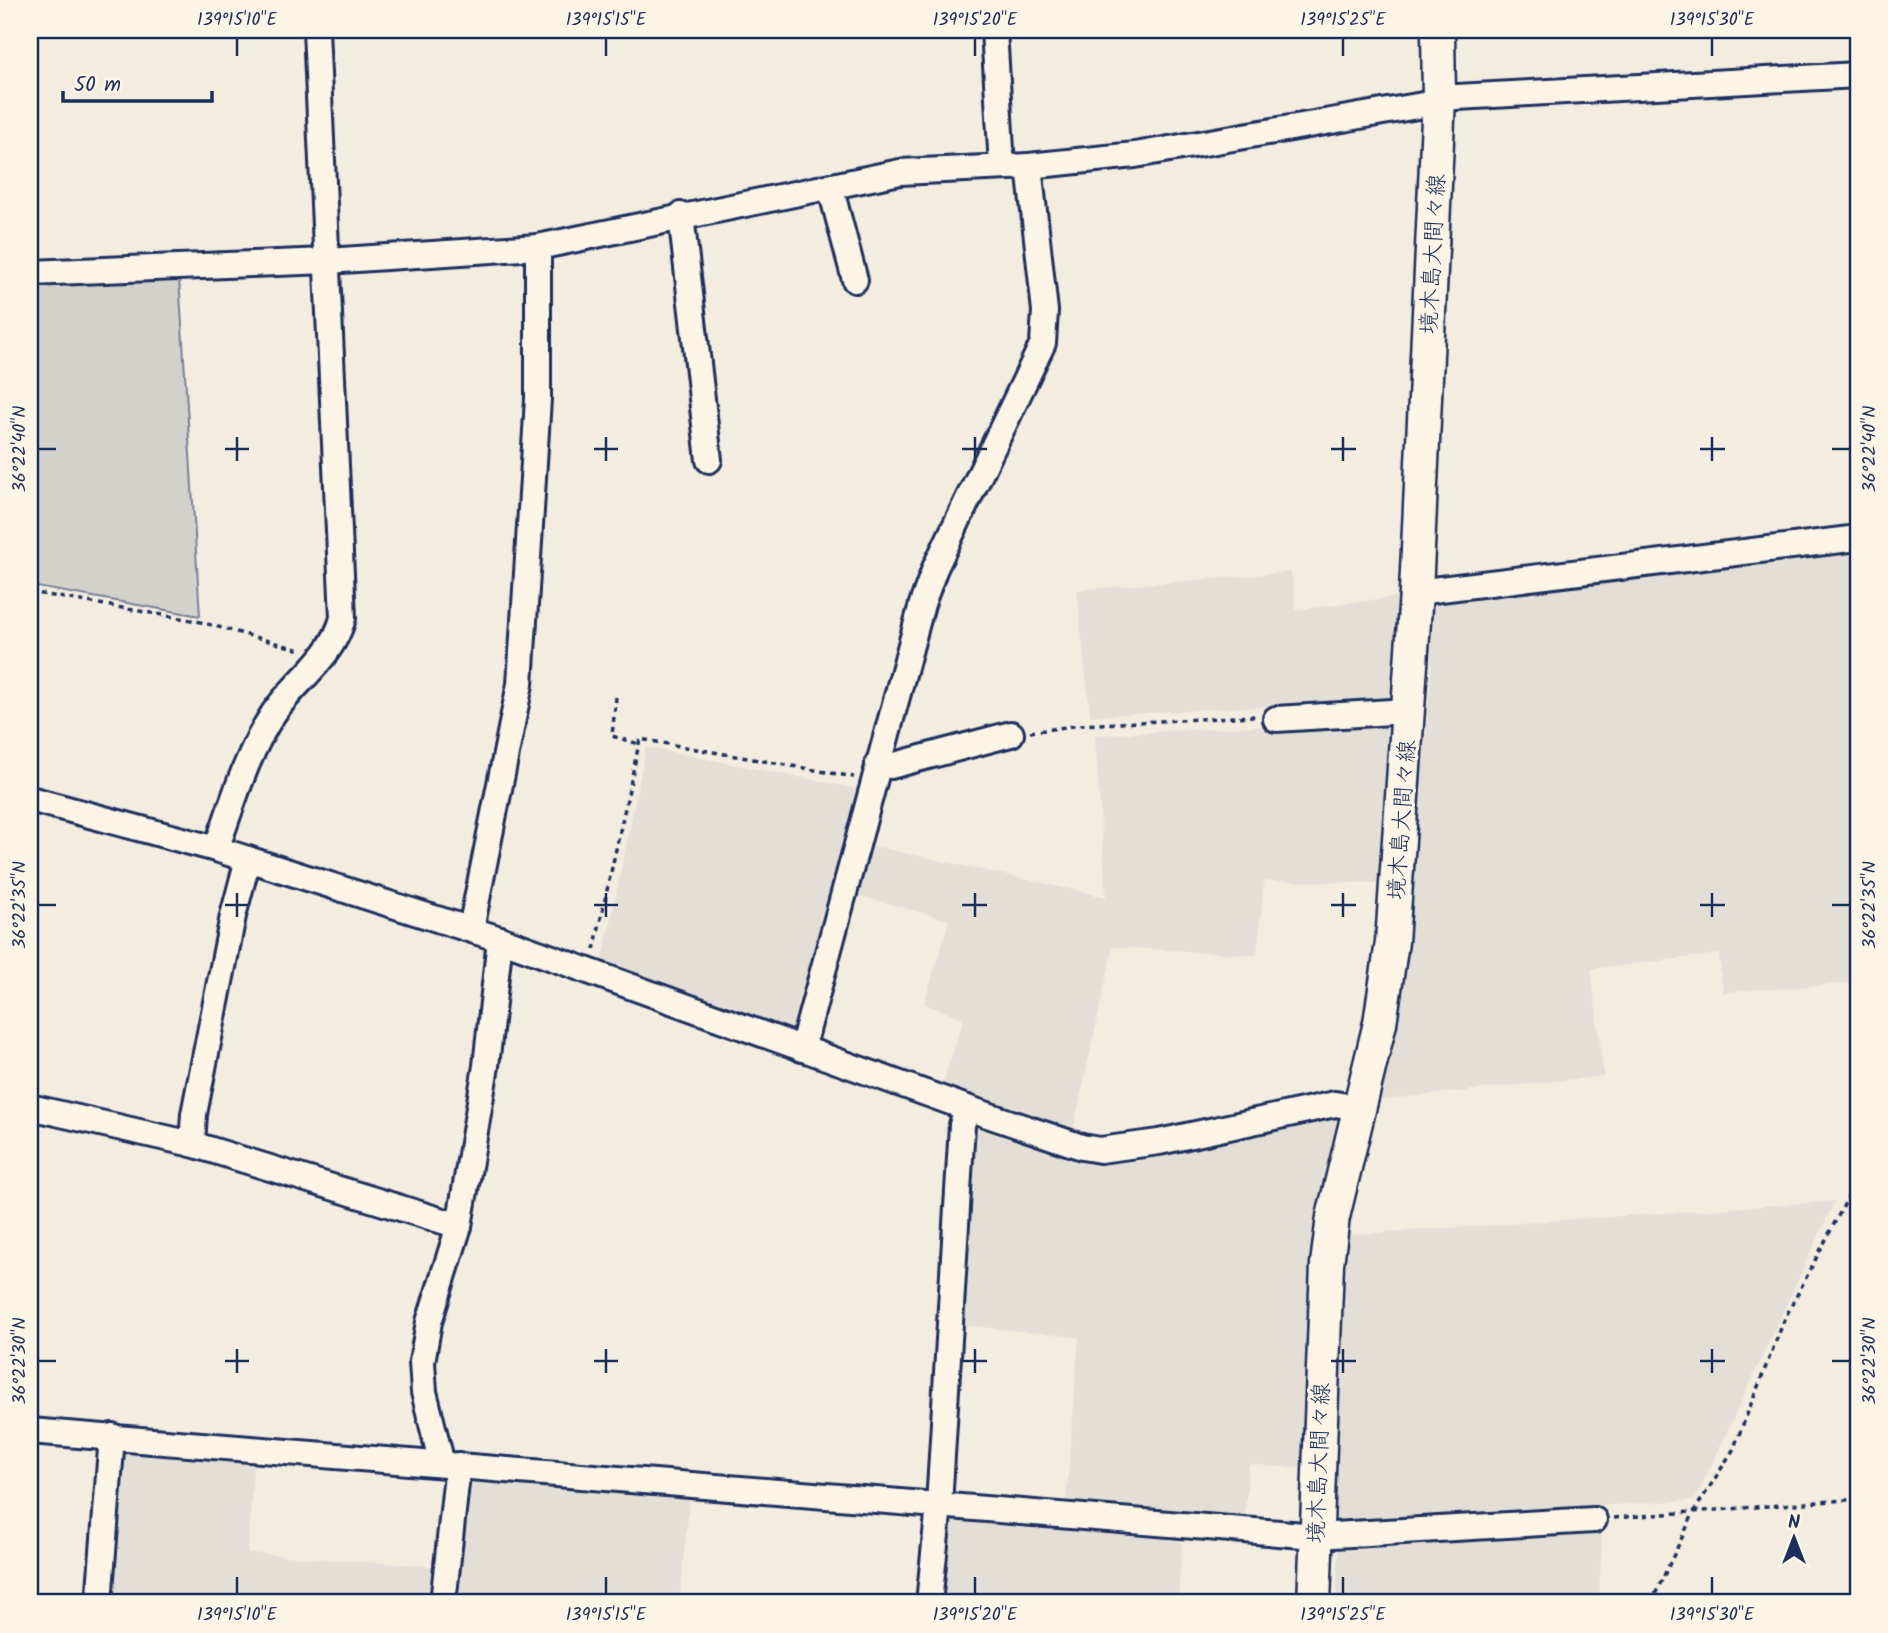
<svg xmlns="http://www.w3.org/2000/svg" width="1888" height="1633" viewBox="0 0 1888 1633" font-family="Kalam,'Klee One',sans-serif">
<rect width="100%" height="100%" fill="#f3ede0"/>
<filter id="ink" filterUnits="userSpaceOnUse"><feTurbulence type="fractalNoise" baseFrequency=".0143" numOctaves="2"/><feDisplacementMap in="SourceGraphic" scale="14" xChannelSelector="R" yChannelSelector="G"/><feConvolveMatrix kernelMatrix="1 2 1 2 8 2 1 2 1" color-interpolation-filters="sRGB"/></filter>
<g filter="url(#ink)">
<g fill="#e3dfd6">
<polygon points="1858,549 1858,983 1723,992 1719,954 1591,969 1604,1076 1381,1100 1407,926 1431,674 1433,602"/>
<polygon points="1291,572 1296,610 1402,596 1396,699 1090,716 1077,590"/>
<polygon points="1396,719 1383,883 1264,881 1257,955 1113,947 1073,1131 941,1088 964,1018 924,1004 949,920 849,893 864,844 1106,897 1095,735"/>
<polygon points="646,747 864,790 796,1038 602,964"/>
<polygon points="1336,1115 1342,1122 1317,1201 1307,1316 1307,1469 1249,1464 1244,1523 1066,1505 1079,1337 959,1325 977,1124 1087,1160 1134,1158"/>
<polygon points="1835,1201 1695,1500 1335,1522 1341,1322 1349,1235"/>
<polygon points="124,1447 254,1456 248,1553 437,1567 434,1603 110,1603"/>
<polygon points="489,1473 690,1496 679,1603 454,1603 463,1488"/>
<polygon points="950,1517 1182,1536 1178,1603 942,1603"/>
<polygon points="1602,1525 1599,1603 1336,1603 1339,1543"/>
</g>
<polygon fill="#d3d1cc" stroke="#778095" stroke-width="2" points="179,277 200,616 31,586 30,284"/>
<g fill="none" stroke-linecap="round" stroke-linejoin="round">
<defs>
<g id="minor">
<polyline points="994,30 1002,167"/>
<polyline points="830,186 855,280"/>
<polyline points="681,215 709,460"/>
<polyline points="30,273 327,261 538,247 900,172 1029,166 1135,155 1423,105 1439,98 1858,75"/>
<polyline points="1416,592 1858,538"/>
<polyline points="1276,719 1408,711"/>
<polyline points="878,763 891,766 1011,734"/>
<polyline points="30,799 216,849 500,939 967,1108 1082,1147 1100,1150 1159,1142 1335,1104 1359,1108"/>
<path d="M 216,849 C 233,803 246,755 273,714 C 296,680 332,659 343,618 L 316,30"/>
<polyline points="471,929 520,684 538,399 538,247"/>
<polyline points="802,1049 922,604 935,568 1043,343 1045,311 1029,166"/>
<polyline points="30,1107 192,1144 459,1226"/>
<polyline points="192,1144 194,1114 233,916 248,859"/>
<polyline points="30,1431 1316,1536 1594,1520"/>
<polyline points="442,1464 424,1392 422,1362 429,1322 459,1226 486,1066 500,939"/>
<polyline points="99,1603 112,1436"/>
<polyline points="443,1603 458,1465"/>
<polyline points="929,1603 939,1505 962,1125 967,1108"/>
</g>
<polyline id="major" points="1314,1603 1327,1264 1333,1217 1380,1023 1392,942 1416,592 1439,98 1438,30"/>
</defs>
<use href="#minor" stroke="#1b2f5e" stroke-width="30"/>
<use href="#major" stroke="#1b2f5e" stroke-width="37"/>
<g stroke="#1b2f5e" stroke-width="3.5" stroke-dasharray="5 5" stroke-linecap="butt">
<polyline points="30,592 197,621 301,650"/>
<polyline points="616,697 612,736 639,744"/>
<polyline points="1030,732 1080,725 1256,716"/>
<polyline points="594,950 640,739 854,777"/>
<polyline points="1614,1518 1858,1499"/>
<polyline points="1651,1603 1695,1510 1733,1450 1785,1318 1858,1178"/>
</g>
<use href="#minor" stroke="#fcf5e5" stroke-width="24"/>
<use href="#major" stroke="#fcf5e5" stroke-width="32"/>
</g>
</g>
<path fill="none" stroke="#1b2f5e" stroke-width="2.5" d="M 237,38 L 237,56M 606,38 L 606,56M 975,38 L 975,56M 1343,38 L 1343,56M 1712,38 L 1712,56M 237,437 L 237,461M 606,437 L 606,461M 975,437 L 975,461M 1343,437 L 1343,461M 1712,437 L 1712,461M 38,449 L 56,449M 225,449 L 249,449M 594,449 L 618,449M 962,449 L 987,449M 1331,449 L 1356,449M 1700,449 L 1725,449M 1832,449 L 1850,449M 237,893 L 237,917M 606,893 L 606,917M 975,893 L 975,917M 1343,893 L 1343,917M 1712,893 L 1712,917M 38,905 L 56,905M 225,905 L 249,905M 594,905 L 618,905M 962,905 L 987,905M 1331,905 L 1356,905M 1700,905 L 1725,905M 1832,905 L 1850,905M 237,1349 L 237,1373M 606,1349 L 606,1373M 975,1349 L 975,1373M 1343,1349 L 1343,1373M 1712,1349 L 1712,1373M 38,1361 L 56,1361M 225,1361 L 249,1361M 594,1361 L 618,1361M 962,1361 L 987,1361M 1331,1361 L 1356,1361M 1700,1361 L 1725,1361M 1832,1361 L 1850,1361M 237,1577 L 237,1594M 606,1577 L 606,1594M 975,1577 L 975,1594M 1343,1577 L 1343,1594M 1712,1577 L 1712,1594"/>
<g text-anchor="middle" stroke-width="6" stroke-linejoin="round" paint-order="stroke">
<g font-size="23" fill="#1b2f5e" stroke="#fcf5e5">
<text transform="translate(1432 254) rotate(-87)" y="8">境木島大間々線</text>
<text transform="translate(1401 820) rotate(-86)" y="8">境木島大間々線</text>
<text transform="translate(1318 1463) rotate(-88)" y="8">境木島大間々線</text>
</g>
</g>
<rect width="1888" height="1633" fill="none" stroke="#fcf5e5" stroke-width="77"/>
<g transform="translate(1794 1538)" stroke="#fcf5e5" stroke-width="5" paint-order="stroke">
<path d="M0-5L12 26L0 18L-12 26Z" fill="#1b2f5e"/>
<text y="-10" font-size="19" font-weight="bold" text-anchor="middle" fill="#1b2f5e">N</text>
</g>
<path d="M63 91v10h149v-10" fill="none" stroke="#1b2f5e" stroke-width="3.5"/>
<text x="74" y="91" font-size="21" fill="#1b2f5e" stroke="#fcf5e5" stroke-width="5" paint-order="stroke">50 m</text>
<rect x="38" y="38" width="1812" height="1556" fill="none" stroke="#1b2f5e" stroke-width="2.5"/>
<g font-size="18" text-anchor="middle" fill="#1b2f5e">
<text x="237" y="25">139°15'10"E</text>
<text x="606" y="25">139°15'15"E</text>
<text x="975" y="25">139°15'20"E</text>
<text x="1343" y="25">139°15'25"E</text>
<text x="1712" y="25">139°15'30"E</text>
<text transform="translate(19 449) rotate(-90)" y="6">36°22'40"N</text>
<text transform="translate(1869 449) rotate(-90)" y="6">36°22'40"N</text>
<text transform="translate(19 905) rotate(-90)" y="6">36°22'35"N</text>
<text transform="translate(1869 905) rotate(-90)" y="6">36°22'35"N</text>
<text transform="translate(19 1361) rotate(-90)" y="6">36°22'30"N</text>
<text transform="translate(1869 1361) rotate(-90)" y="6">36°22'30"N</text>
<text x="237" y="1620">139°15'10"E</text>
<text x="606" y="1620">139°15'15"E</text>
<text x="975" y="1620">139°15'20"E</text>
<text x="1343" y="1620">139°15'25"E</text>
<text x="1712" y="1620">139°15'30"E</text>
</g>
</svg>
